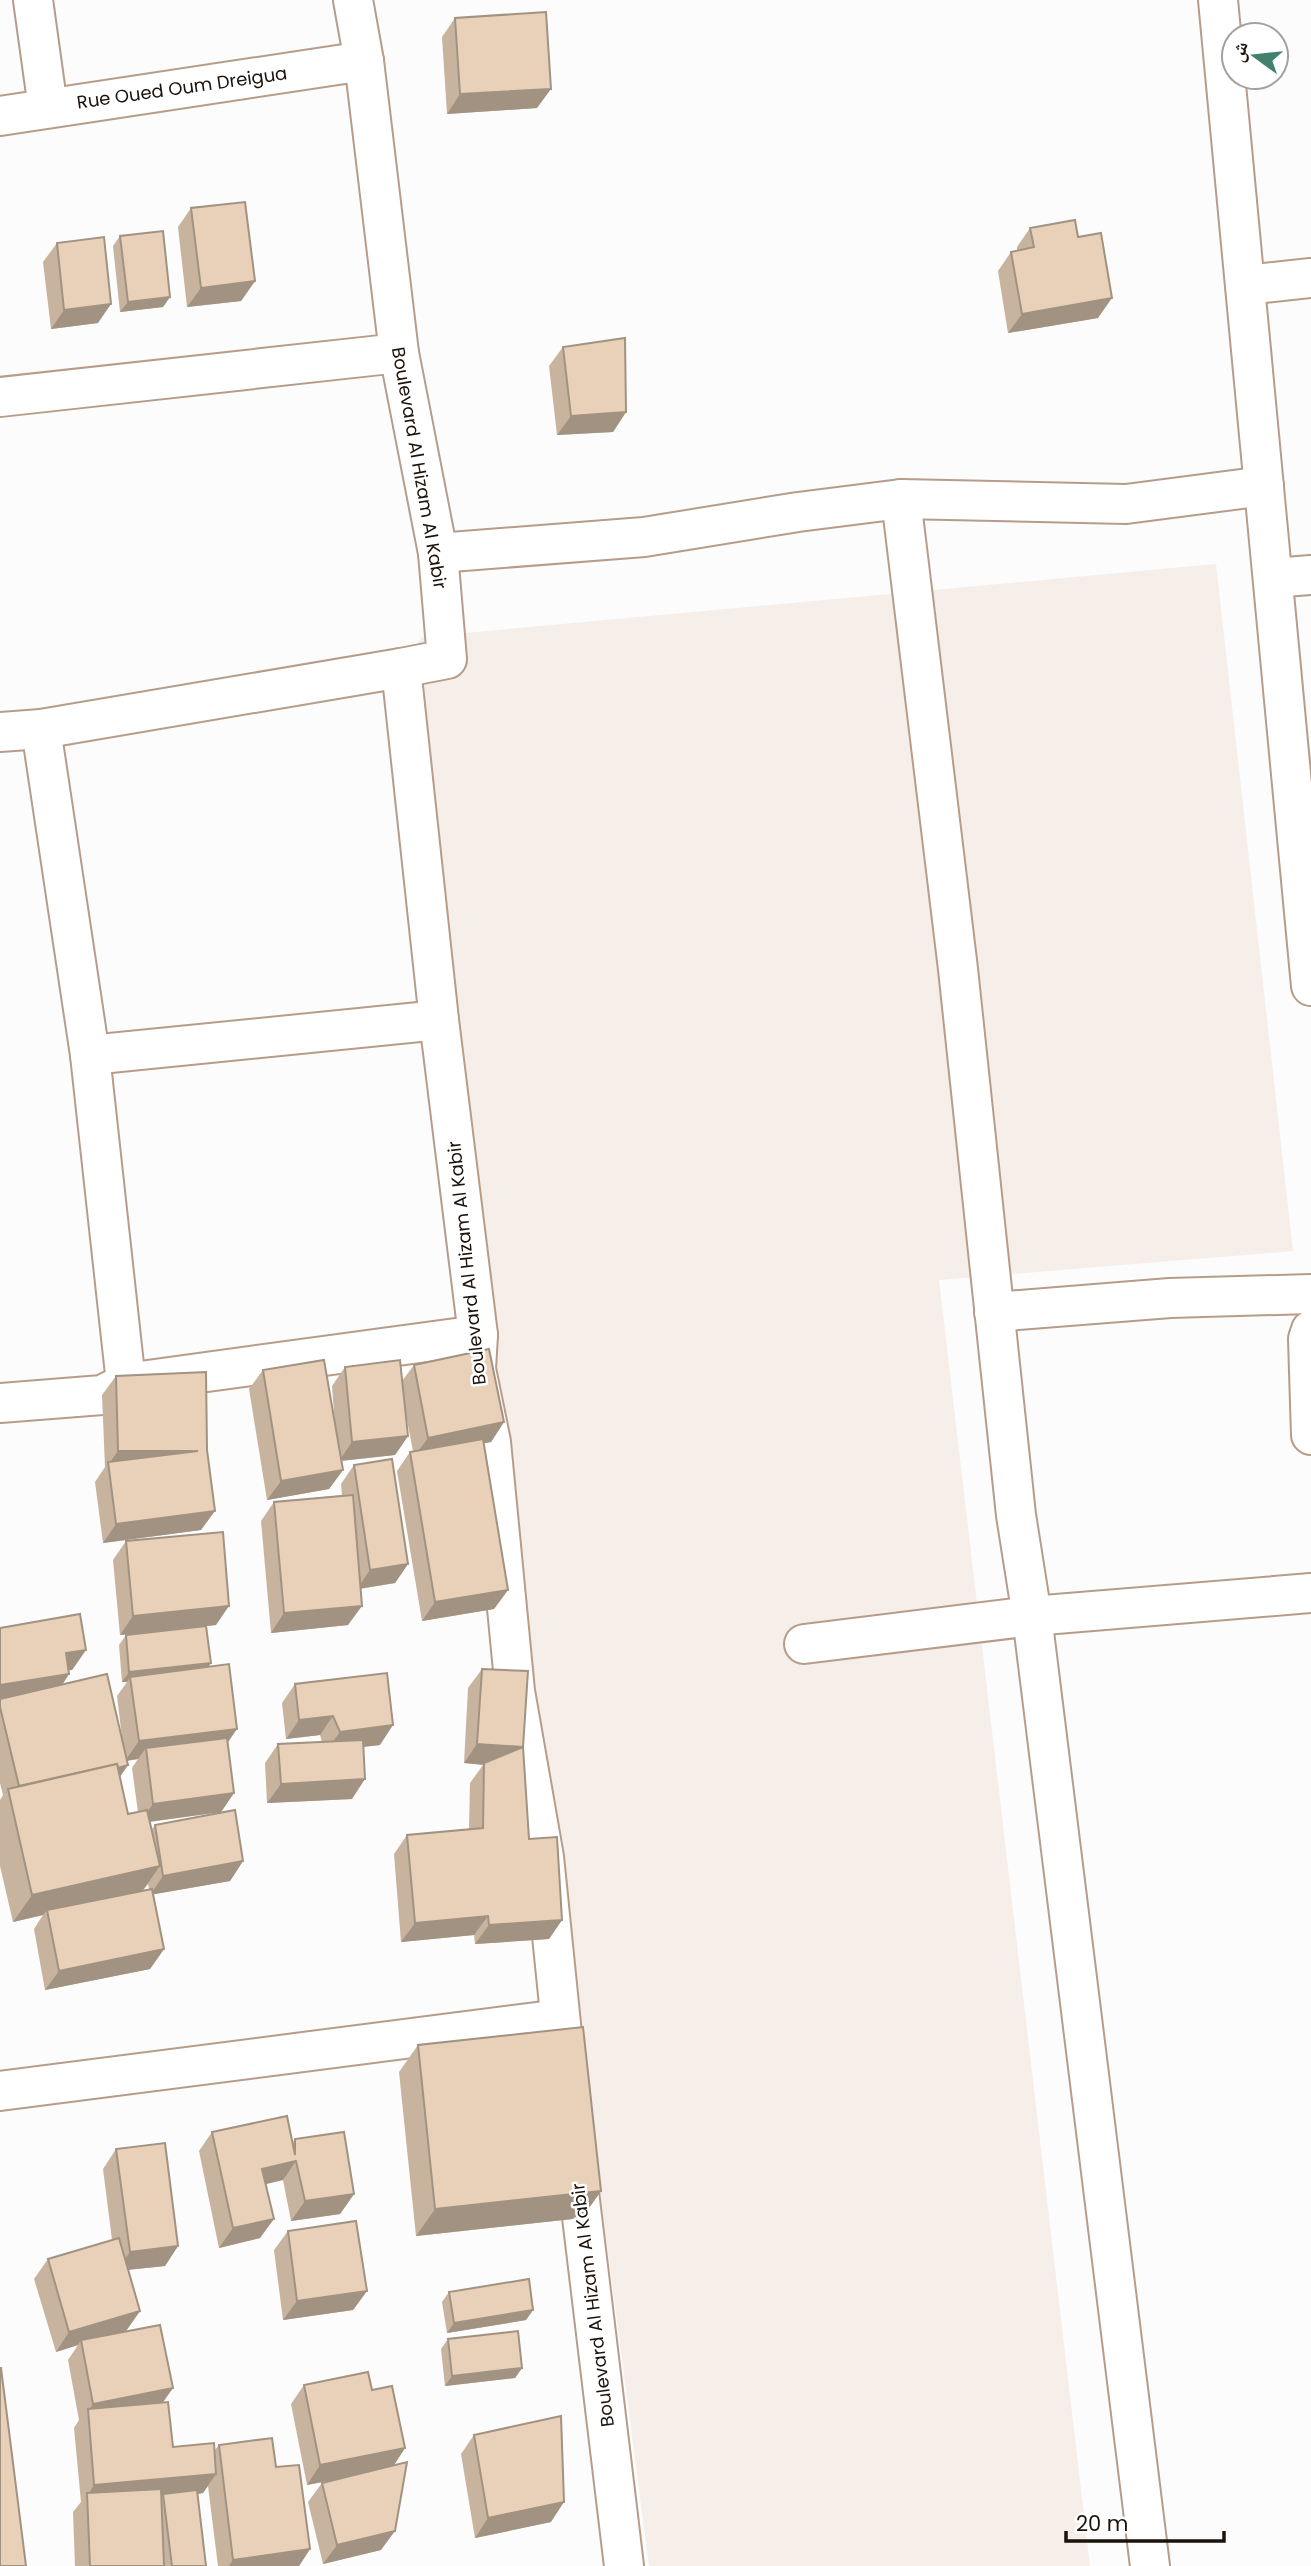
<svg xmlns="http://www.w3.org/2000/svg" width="1311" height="2566" viewBox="0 0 1311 2566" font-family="Poppins,'Noto Naskh Arabic',sans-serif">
<rect width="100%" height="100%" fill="#fbfcfb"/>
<polygon fill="#f6eee9" points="1216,564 1293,1251 939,1280 1090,2566 649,2566 401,668 422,637"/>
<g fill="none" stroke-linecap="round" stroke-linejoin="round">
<defs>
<g id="minor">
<polyline points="33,0 48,108"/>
<polyline points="353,0 364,61 399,353 438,553 447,659 401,668 439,1020 478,1335 476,1369 491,1442 515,1691 544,1857 567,2083"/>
<polyline points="1218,0 1311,986"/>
<polyline points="0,116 364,61"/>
<polyline points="1245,285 1311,278"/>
<polyline points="0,397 399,353"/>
<polyline points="901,499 1126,504 1264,486"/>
<polyline points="438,553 644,537 798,512 901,499 958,969 1016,1515 1032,1616 1150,2566"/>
<polyline points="1273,578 1311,575"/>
<polyline points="41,729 90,1055 126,1383"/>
<polyline points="0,732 41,729 401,668"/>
<polyline points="90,1055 439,1020"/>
<polyline points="994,1312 1170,1298 1311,1294"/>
<polyline points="1311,1330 1308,1339 1311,1435"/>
<polyline points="0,1403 102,1395 126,1383 478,1335"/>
<polyline points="804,1644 1032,1616 1311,1593"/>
<polyline points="0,2091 560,2019"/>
<polyline points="576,2167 624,2566"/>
</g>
</defs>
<use href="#minor" stroke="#b79d89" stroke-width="42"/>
<use href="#minor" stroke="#fff" stroke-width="38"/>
</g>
<g fill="#c8b49e" fill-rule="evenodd">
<polygon points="455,18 537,108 447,114 442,37"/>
<polygon points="191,208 255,281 241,301 187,307 178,227"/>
<polygon points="1030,228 1078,237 1098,318 1008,333 998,271 1011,252 1017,251 1017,247"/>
<polygon points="120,236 170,297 163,307 120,312 113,246"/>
<polygon points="57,243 98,323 51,329 43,262"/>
<polygon points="563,347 626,412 613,432 557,435 549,366"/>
<polygon points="414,1365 504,1422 491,1442 484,1443 508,1590 494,1609 422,1621 397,1471 410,1452 413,1451 406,1415 408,1436 395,1455 341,1461 343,1470 329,1489 267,1500 249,1389 263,1370 335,1425 332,1386 345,1367 402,1381"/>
<polygon points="116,1376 201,1530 103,1543 95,1482 105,1467 102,1395"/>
<polygon points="354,1465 408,1564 395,1583 360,1589 348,1625 271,1633 261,1521 274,1502 342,1495 341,1484"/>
<path d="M 126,1541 L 216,1625 L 206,1626 L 211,1663 L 208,1667 L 228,1742 L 234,1793 L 221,1812 L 150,1822 L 152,1829 L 155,1825 L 243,1861 L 230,1881 L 153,1894 L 164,1949 L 150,1969 L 45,1990 L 34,1929 L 43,1915 L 13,1922 L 0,1866 L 0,1800 L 3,1795 L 0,1783 L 0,1628 L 86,1650 L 72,1670 L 69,1670 L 69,1674 L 62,1685 L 123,1746 L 117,1696 L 127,1682 L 122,1682 L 119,1645 L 126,1635 L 204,1627 L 120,1635 L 113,1560 ZM 138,1759 L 132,1768 L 138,1812 L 128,1814 L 120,1777 L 128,1765 L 126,1761 ZM 148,1884 L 149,1889 L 143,1890 Z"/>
<polygon points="482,1669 523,1747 529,1839 562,1920 549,1939 475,1944 474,1935 401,1942 394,1854 407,1835 469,1829 470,1783 483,1765 464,1763 468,1688"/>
<polygon points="295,1684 380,1745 363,1747 352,1799 267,1803 265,1763 278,1744 322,1742 320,1735 286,1739 282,1703"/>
<polygon points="418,2045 601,2191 582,2218 416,2236 399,2072"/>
<polygon points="212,2132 292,2143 295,2139 354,2194 340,2214 291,2221 283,2180 266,2184 260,2238 219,2248 199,2151"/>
<polygon points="116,2149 178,2246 165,2266 128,2270 140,2311 126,2331 119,2333 163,2402 173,2447 214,2451 219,2445 276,2467 310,2549 299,2566 218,2566 208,2486 203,2493 198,2494 206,2566 75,2566 73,2512 81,2502 74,2428 79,2420 68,2360 78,2345 56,2352 34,2279 48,2259 112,2240 103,2169"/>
<polygon points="288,2231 367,2291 353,2310 283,2320 274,2250"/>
<polygon points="449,2292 533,2310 526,2320 447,2333 442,2302"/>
<polygon points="448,2339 522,2368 515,2378 445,2386 441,2349"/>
<polygon points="304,2385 372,2390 405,2448 394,2465 381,2550 323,2564 308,2502 322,2483 347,2477 307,2485 291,2404"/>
<polygon points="474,2435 551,2522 475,2538 461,2454"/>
</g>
<g fill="#a29281">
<polygon points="551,89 537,108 447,114 460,94"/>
<polygon points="255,281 241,301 187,307 201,288"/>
<polygon points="170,297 163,307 120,312 128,302"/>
<polygon points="1112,298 1098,318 1008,333 1022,314"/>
<polygon points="111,304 98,323 51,329 64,310"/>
<polygon points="626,412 613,432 557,435 571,416"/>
<polygon points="504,1422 491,1442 414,1457 428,1438"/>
<polygon points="408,1436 395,1455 339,1461 352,1442"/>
<polygon points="118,1451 198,1451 108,1465"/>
<polygon points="343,1470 329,1489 267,1500 281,1481"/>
<polygon points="215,1511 201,1530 103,1543 116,1524"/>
<polygon points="408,1564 395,1583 357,1589 370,1570"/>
<polygon points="508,1590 494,1609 422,1621 435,1602"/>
<polygon points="229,1606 216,1625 120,1635 133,1616"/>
<polygon points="362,1606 348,1625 271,1633 284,1613"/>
<polygon points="86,1650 72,1670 53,1672 66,1653"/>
<polygon points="211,1663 204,1673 130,1677 127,1682 122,1682 129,1672"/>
<polygon points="69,1674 56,1694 0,1702 0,1685"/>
<polygon points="333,1716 320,1735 286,1739 299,1720"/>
<polygon points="393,1725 380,1745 326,1751 340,1732"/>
<polygon points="237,1729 224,1748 146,1748 138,1759 125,1761 139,1741"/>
<polygon points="477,1744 523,1747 510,1767 464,1763"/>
<polygon points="128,1765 114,1785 20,1791"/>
<polygon points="365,1779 352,1799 267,1803 281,1784"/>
<polygon points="234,1793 221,1812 139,1823 153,1804"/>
<polygon points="243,1861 230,1881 150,1895 163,1876"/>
<polygon points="160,1866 141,1893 47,1910 43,1915 13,1922 32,1895"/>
<polygon points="488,1916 474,1935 401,1942 415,1923"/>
<polygon points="562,1920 549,1939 475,1944 489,1925"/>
<polygon points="164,1949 150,1969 45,1990 59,1971"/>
<polygon points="296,2161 283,2180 249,2188 262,2169"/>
<polygon points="601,2191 582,2218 416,2236 435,2209"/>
<polygon points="354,2194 340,2214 291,2221 305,2201"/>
<polygon points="274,2219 260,2238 219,2248 233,2228"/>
<polygon points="178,2246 165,2266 116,2271 130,2252"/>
<polygon points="367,2291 353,2310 283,2320 297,2301"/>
<polygon points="533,2310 526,2320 447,2333 454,2323"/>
<polygon points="140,2311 126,2331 82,2344 81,2340 78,2345 56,2352 69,2332"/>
<polygon points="522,2368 515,2378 445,2386 452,2376"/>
<polygon points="173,2388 159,2408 88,2412 93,2404"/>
<polygon points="405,2448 392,2468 307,2485 320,2465"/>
<polygon points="216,2474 203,2493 164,2497 163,2494 161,2497 87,2496 94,2485"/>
<polygon points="564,2502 551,2522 475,2538 488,2518"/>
<polygon points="395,2531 381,2550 323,2564 337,2545"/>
<polygon points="310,2549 299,2566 229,2566 233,2560"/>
</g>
<g fill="#e8d1b8" stroke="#a29281" stroke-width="2">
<polygon points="546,12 551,89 460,94 455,18"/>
<polygon points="245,202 255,281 201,288 191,208"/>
<polygon points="1075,220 1078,237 1101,233 1112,298 1022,314 1011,252 1034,247 1030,228"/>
<polygon points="163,231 170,297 128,302 120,236"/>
<polygon points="104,237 111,304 64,310 57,243"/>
<polygon points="625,338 626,412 571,416 563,347"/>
<polygon points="489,1349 504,1422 428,1438 414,1365"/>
<polygon points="324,1360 343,1470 281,1481 263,1370"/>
<polygon points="400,1360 408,1436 352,1442 345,1367"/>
<polygon points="206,1372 207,1450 215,1511 116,1524 108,1462 198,1451 118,1451 116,1376"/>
<polygon points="483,1439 508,1590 435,1602 410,1452"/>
<polygon points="392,1459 408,1564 370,1570 354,1465"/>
<polygon points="353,1495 362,1606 284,1613 274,1502"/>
<polygon points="223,1532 229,1606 133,1616 126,1541"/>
<polygon points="80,1614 86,1650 66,1653 69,1674 0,1685 0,1628"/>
<polygon points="206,1626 211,1663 129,1672 126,1635"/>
<polygon points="229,1664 237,1729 139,1741 130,1677"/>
<polygon points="482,1669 528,1671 523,1747 529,1839 557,1837 562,1920 489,1925 488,1916 415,1923 407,1835 483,1828 484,1763 523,1747 477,1744"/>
<polygon points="387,1673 393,1725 340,1732 333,1716 299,1720 295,1684"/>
<polygon points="107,1674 128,1765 118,1768 117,1764 19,1786 0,1707 0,1699"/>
<polygon points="227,1738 234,1793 153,1804 146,1748"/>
<polygon points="363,1740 365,1779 281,1784 278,1744"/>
<polygon points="117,1764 128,1814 147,1810 160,1866 32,1895 8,1789"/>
<polygon points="235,1810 243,1861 163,1876 155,1825"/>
<polygon points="152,1889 164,1949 59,1971 47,1910"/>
<polygon points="583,2027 601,2191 435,2209 418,2045"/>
<polygon points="287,2116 295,2155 295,2139 344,2132 354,2194 305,2201 296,2161 262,2169 274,2219 233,2228 212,2132"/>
<polygon points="165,2143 178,2246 130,2252 116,2149"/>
<polygon points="356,2221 367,2291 297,2301 288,2231"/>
<polygon points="119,2238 140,2311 69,2332 48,2259"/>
<polygon points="529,2279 533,2310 454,2323 449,2292"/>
<polygon points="160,2325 173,2388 93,2404 81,2340"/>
<polygon points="518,2331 522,2368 452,2376 448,2339"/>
<polygon points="0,2368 1,2368 26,2566 0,2566"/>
<polygon points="368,2372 372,2390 392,2386 405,2448 320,2465 304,2385"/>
<polygon points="168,2402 173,2447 214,2443 216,2474 94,2485 88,2409"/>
<polygon points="561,2416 564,2502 488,2518 474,2435"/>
<polygon points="272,2438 276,2467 299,2465 310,2549 233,2560 219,2445"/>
<polygon points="407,2462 395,2531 337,2545 322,2483"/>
<polygon points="161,2489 164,2566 90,2566 87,2493"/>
<polygon points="197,2490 206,2566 172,2566 163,2494"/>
</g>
<g text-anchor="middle" stroke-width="5" stroke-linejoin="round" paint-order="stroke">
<g font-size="18" fill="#1b120b" stroke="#fff">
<text transform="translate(182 88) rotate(-8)" y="6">Rue Oued Oum Dreigua</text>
<text transform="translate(419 468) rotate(80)" y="6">Boulevard Al Hizam Al Kabir</text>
<text transform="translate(467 1263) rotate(-96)" y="6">Boulevard Al Hizam Al Kabir</text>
<text transform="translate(593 2305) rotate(-97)" y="6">Boulevard Al Hizam Al Kabir</text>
</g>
</g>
<g transform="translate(1255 56) rotate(285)"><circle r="33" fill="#ffffff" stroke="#a4a09d" stroke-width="2"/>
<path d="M0-5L12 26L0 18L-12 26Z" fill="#41816f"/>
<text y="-10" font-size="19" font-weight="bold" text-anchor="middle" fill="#1b120b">ش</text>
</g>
<path d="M1066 2531v10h158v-10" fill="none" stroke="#1b120b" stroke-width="3.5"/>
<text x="1076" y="2531" font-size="21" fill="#1b120b" stroke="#ffffff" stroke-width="5" paint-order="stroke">20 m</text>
</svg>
